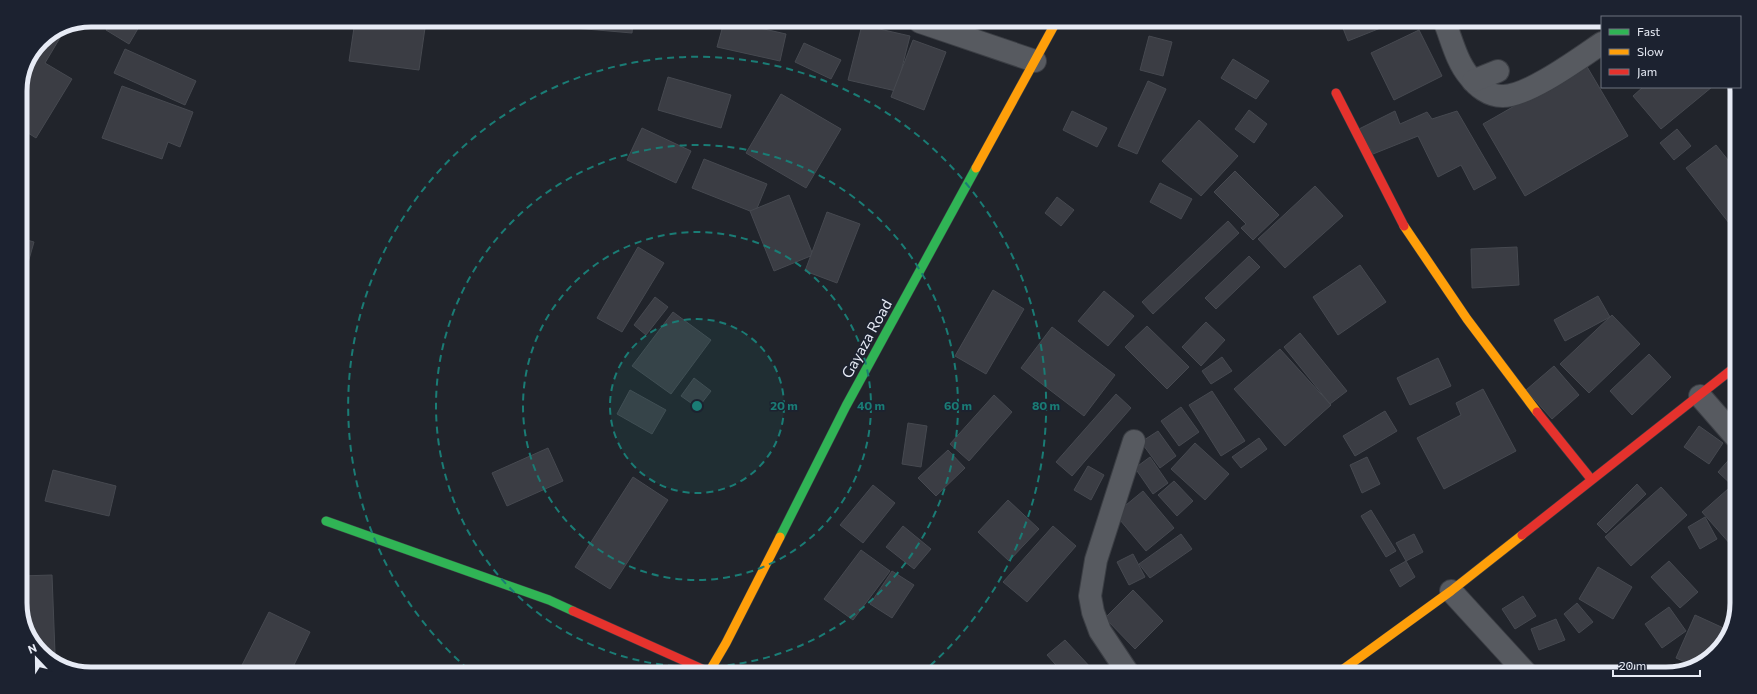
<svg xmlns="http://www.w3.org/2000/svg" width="1757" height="694" viewBox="0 0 1757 694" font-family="Commissioner,sans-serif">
<rect width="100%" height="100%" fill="#21242b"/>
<g fill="#3b3d44" stroke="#464950">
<polygon points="112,20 143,20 129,44 106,30"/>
<polygon points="355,21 426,21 419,70 349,61"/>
<polygon points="551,21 633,21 632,33 551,26"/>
<polygon points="724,22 733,22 786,34 780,61 717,47"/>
<polygon points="1341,23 1393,23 1348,41"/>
<polygon points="862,25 910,36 896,91 848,80"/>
<polygon points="60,28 64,31 45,63 72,79 36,138 20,128 20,87 41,41"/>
<polygon points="1419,30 1442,76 1394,100 1371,53"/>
<polygon points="1149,36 1172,42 1163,76 1140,70"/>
<polygon points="913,40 946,52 924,110 891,97"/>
<polygon points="804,43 841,60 831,79 795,62"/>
<polygon points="125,49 196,81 185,105 114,73"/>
<polygon points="1233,59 1269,81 1256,99 1221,78"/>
<polygon points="1586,65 1628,136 1525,196 1483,124"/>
<polygon points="668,77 731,95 721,128 658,110"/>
<polygon points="1148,81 1166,89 1137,154 1118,146"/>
<polygon points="122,86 193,112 180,147 168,142 162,159 102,138"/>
<polygon points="1643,87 1712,87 1661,129 1633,96"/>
<polygon points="781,94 841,129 806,188 746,153"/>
<polygon points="1249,110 1267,124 1254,143 1235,129"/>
<polygon points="1072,111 1107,128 1097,147 1063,130"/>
<polygon points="1395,111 1400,124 1427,112 1432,119 1457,111 1496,178 1474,190 1461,165 1438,177 1418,136 1373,154 1359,129"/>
<polygon points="1199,120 1238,156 1201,196 1162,161"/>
<polygon points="642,128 691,151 676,183 627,160"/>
<polygon points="1677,129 1691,146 1674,160 1660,143"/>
<polygon points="1716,145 1736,170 1736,232 1686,168"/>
<polygon points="704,159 767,184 755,213 692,188"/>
<polygon points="1235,171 1279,215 1253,240 1241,228 1246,224 1214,192"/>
<polygon points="1160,183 1192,199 1181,219 1150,202"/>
<polygon points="1315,186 1343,216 1285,268 1258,239"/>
<polygon points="789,195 813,255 774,271 750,211"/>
<polygon points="1057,197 1074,210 1061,226 1045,213"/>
<polygon points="827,212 860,224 837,283 805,271"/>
<polygon points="1228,221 1239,233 1153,314 1142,302"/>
<polygon points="20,238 34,242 22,284 20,284"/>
<polygon points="638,247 664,263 622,332 597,318"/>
<polygon points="1517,247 1519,285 1472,288 1471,249"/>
<polygon points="1249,256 1260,267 1216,309 1205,298"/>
<polygon points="1360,265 1386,302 1338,335 1313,297"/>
<polygon points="993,290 1024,309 986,374 955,356"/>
<polygon points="1104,291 1134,316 1108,346 1078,321"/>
<polygon points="1598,296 1610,317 1565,341 1554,320"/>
<polygon points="655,297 668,307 646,335 634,325"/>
<polygon points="673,312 711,340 671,394 632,366"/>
<polygon points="1612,315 1640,344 1589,393 1560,364"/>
<polygon points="1206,322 1225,340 1201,366 1182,347"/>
<polygon points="1147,326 1189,367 1167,389 1125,347"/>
<polygon points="1052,327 1115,375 1084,416 1021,368"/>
<polygon points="1300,333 1347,391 1330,404 1284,347"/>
<polygon points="1280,349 1331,405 1285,446 1234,389"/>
<polygon points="1649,354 1671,377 1632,415 1610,391"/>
<polygon points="1222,357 1232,371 1211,384 1202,371"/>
<polygon points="1438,358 1451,386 1410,405 1397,378"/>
<polygon points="1554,366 1579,395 1552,419 1526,390"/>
<polygon points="694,378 711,391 698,408 681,396"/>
<polygon points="1483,389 1516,451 1444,489 1417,438 1461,415 1456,403"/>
<polygon points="630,390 666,410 652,434 617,414"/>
<polygon points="1212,391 1245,441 1221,456 1189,405"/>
<polygon points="1116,394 1131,408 1072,476 1056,462"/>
<polygon points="994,395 1012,412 969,461 950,444"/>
<polygon points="1181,407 1199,432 1179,446 1161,421"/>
<polygon points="1385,411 1397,431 1355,456 1343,436"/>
<polygon points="908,423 927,426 921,467 902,464"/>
<polygon points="1699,426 1723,443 1709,464 1684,447"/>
<polygon points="1158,431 1176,456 1160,468 1141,442"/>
<polygon points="1259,438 1267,449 1241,468 1232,457"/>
<polygon points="1195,443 1229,474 1205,500 1171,469"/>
<polygon points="548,448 563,481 507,506 492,473"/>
<polygon points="948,450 965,468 936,496 918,478"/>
<polygon points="1734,454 1734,487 1718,472"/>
<polygon points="1150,457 1168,483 1153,494 1135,468"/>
<polygon points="1367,457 1380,484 1362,493 1350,465"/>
<polygon points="1088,466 1104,475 1091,500 1074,490"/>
<polygon points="53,470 116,486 109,516 45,501"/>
<polygon points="633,477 668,500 610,589 575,567"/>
<polygon points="1174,481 1193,501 1177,516 1158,495"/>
<polygon points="1637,484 1646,494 1606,533 1597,524"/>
<polygon points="873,485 895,503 863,543 840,525"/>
<polygon points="1661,487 1687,515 1631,566 1605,537"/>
<polygon points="1728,489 1734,496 1734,542 1731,545 1702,512"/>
<polygon points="1143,491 1174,528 1146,551 1115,514"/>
<polygon points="1008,500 1039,529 1009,561 978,532"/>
<polygon points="1371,510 1396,551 1386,557 1361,516"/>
<polygon points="1705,517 1717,539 1700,549 1688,527"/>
<polygon points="903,526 931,549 914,569 886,547"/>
<polygon points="1053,526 1076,546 1027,602 1003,582"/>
<polygon points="1181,534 1192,549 1150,578 1139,564"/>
<polygon points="1414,534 1423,552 1406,561 1396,543"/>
<polygon points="861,550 890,571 853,620 824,599"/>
<polygon points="1133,554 1145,577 1129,585 1117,562"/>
<polygon points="1406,561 1415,577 1400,587 1390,570"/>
<polygon points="1669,561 1698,592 1680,608 1651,577"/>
<polygon points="1598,567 1632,587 1613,619 1579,599"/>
<polygon points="892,571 914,585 892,618 870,604"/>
<polygon points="52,575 55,653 44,653 35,646 20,608 20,576"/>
<polygon points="1133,590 1163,621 1135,649 1105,618"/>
<polygon points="1523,596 1536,616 1515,629 1502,609"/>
<polygon points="1577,603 1593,622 1579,633 1564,614"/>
<polygon points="1669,607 1686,631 1662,648 1645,624"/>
<polygon points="269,612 310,632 291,671 239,671"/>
<polygon points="1695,615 1730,631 1709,659 1692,665 1676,658"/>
<polygon points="1556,619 1565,640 1539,650 1531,629"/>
<polygon points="1065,640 1092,669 1088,673 1063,673 1047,655"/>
</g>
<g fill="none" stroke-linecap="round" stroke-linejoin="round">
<defs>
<g id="street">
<polyline points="920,22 1035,61"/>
<path d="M 1445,23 C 1452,41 1457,62 1469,76 C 1477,87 1489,96 1502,96 C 1527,97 1580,58 1602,43"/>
<polyline points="1473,81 1498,71"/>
<polyline points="1700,396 1734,435"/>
<polyline points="1451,591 1527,674"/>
<polyline points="1128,673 1100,631 1093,612 1090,596 1096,560 1134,441"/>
</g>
<g id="fast">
<polyline points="326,521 549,600 573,611"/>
<polyline points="780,537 846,406 976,168"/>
</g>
<g id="slow">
<polyline points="976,168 1056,22"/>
<polyline points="1404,226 1467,319 1537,412"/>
<polyline points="709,672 726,643 780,537"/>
<polyline points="1338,673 1451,591 1522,535"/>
</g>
<g id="jam">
<polyline points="1336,93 1404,226"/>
<polyline points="1537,412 1591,479"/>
<polyline points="1522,535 1735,367"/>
<polyline points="573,611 709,672"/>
</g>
</defs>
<use href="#street" stroke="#3b3e44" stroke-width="24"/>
<use href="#fast" stroke="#3b3e44" stroke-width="10"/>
<use href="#slow" stroke="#3b3e44" stroke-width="10"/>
<use href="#jam" stroke="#3b3e44" stroke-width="10"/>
<use href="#street" stroke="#575a60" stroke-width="22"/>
<use href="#fast" stroke="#30b455" stroke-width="9"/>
<use href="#slow" stroke="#ff9f0a" stroke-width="9"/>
<use href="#jam" stroke="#e5322d" stroke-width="9"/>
</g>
<circle cx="697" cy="406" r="87" fill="#1a7c75" fill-opacity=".12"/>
<g fill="none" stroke="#1a7c75" stroke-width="2" stroke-dasharray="7 5">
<circle cx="697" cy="406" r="87"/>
<circle cx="697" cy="406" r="174"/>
<circle cx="697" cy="406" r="261"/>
<path d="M468 669A349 349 0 1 1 924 671"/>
</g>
<g text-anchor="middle" stroke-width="3" stroke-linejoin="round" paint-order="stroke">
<g font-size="15" fill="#e7ebf5" stroke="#1c2230">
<text transform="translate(867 339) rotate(-61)" y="5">Gayaza Road</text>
</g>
</g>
<path d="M0 0H1757V694H0ZM91 27H1666A64 64 0 0 1 1730 91V603A64 64 0 0 1 1666 667H91A64 64 0 0 1 27 603V91A64 64 0 0 1 91 27Z" fill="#1c2230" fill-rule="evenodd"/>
<path fill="none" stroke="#e7ebf5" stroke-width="5" d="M91 27H1666A64 64 0 0 1 1730 91V603A64 64 0 0 1 1666 667H91A64 64 0 0 1 27 603V91A64 64 0 0 1 91 27Z"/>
<circle cx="697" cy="406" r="6" fill="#1a7c75" stroke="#1c2230" stroke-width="2"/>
<g font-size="12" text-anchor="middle" font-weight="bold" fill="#1a7c75" stroke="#1c2230" stroke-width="3" stroke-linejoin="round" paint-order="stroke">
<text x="784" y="410">20 m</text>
<text x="871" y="410">40 m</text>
<text x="958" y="410">60 m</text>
<text x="1046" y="410">80 m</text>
</g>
<rect x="1601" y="16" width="140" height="72" fill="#1c2230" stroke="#6d727f"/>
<rect x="1609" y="29" width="20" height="6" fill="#30b455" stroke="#6d727f"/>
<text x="1637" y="36" font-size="12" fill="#e7ebf5">Fast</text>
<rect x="1609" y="49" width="20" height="6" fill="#ff9f0a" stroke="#6d727f"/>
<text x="1637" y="56" font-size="12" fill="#e7ebf5">Slow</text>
<rect x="1609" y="69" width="20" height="6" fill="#e5322d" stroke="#6d727f"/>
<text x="1637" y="76" font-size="12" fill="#e7ebf5">Jam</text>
<g transform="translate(36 658) rotate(338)" stroke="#1c2230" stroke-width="3" paint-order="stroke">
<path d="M0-3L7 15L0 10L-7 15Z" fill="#e7ebf5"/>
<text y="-6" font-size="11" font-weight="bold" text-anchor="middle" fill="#e7ebf5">N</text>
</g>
<path d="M1613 670v6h87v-6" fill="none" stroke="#e7ebf5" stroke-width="2"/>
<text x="1619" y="670" font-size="12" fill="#e7ebf5" stroke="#1c2230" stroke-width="3" paint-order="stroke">20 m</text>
</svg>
